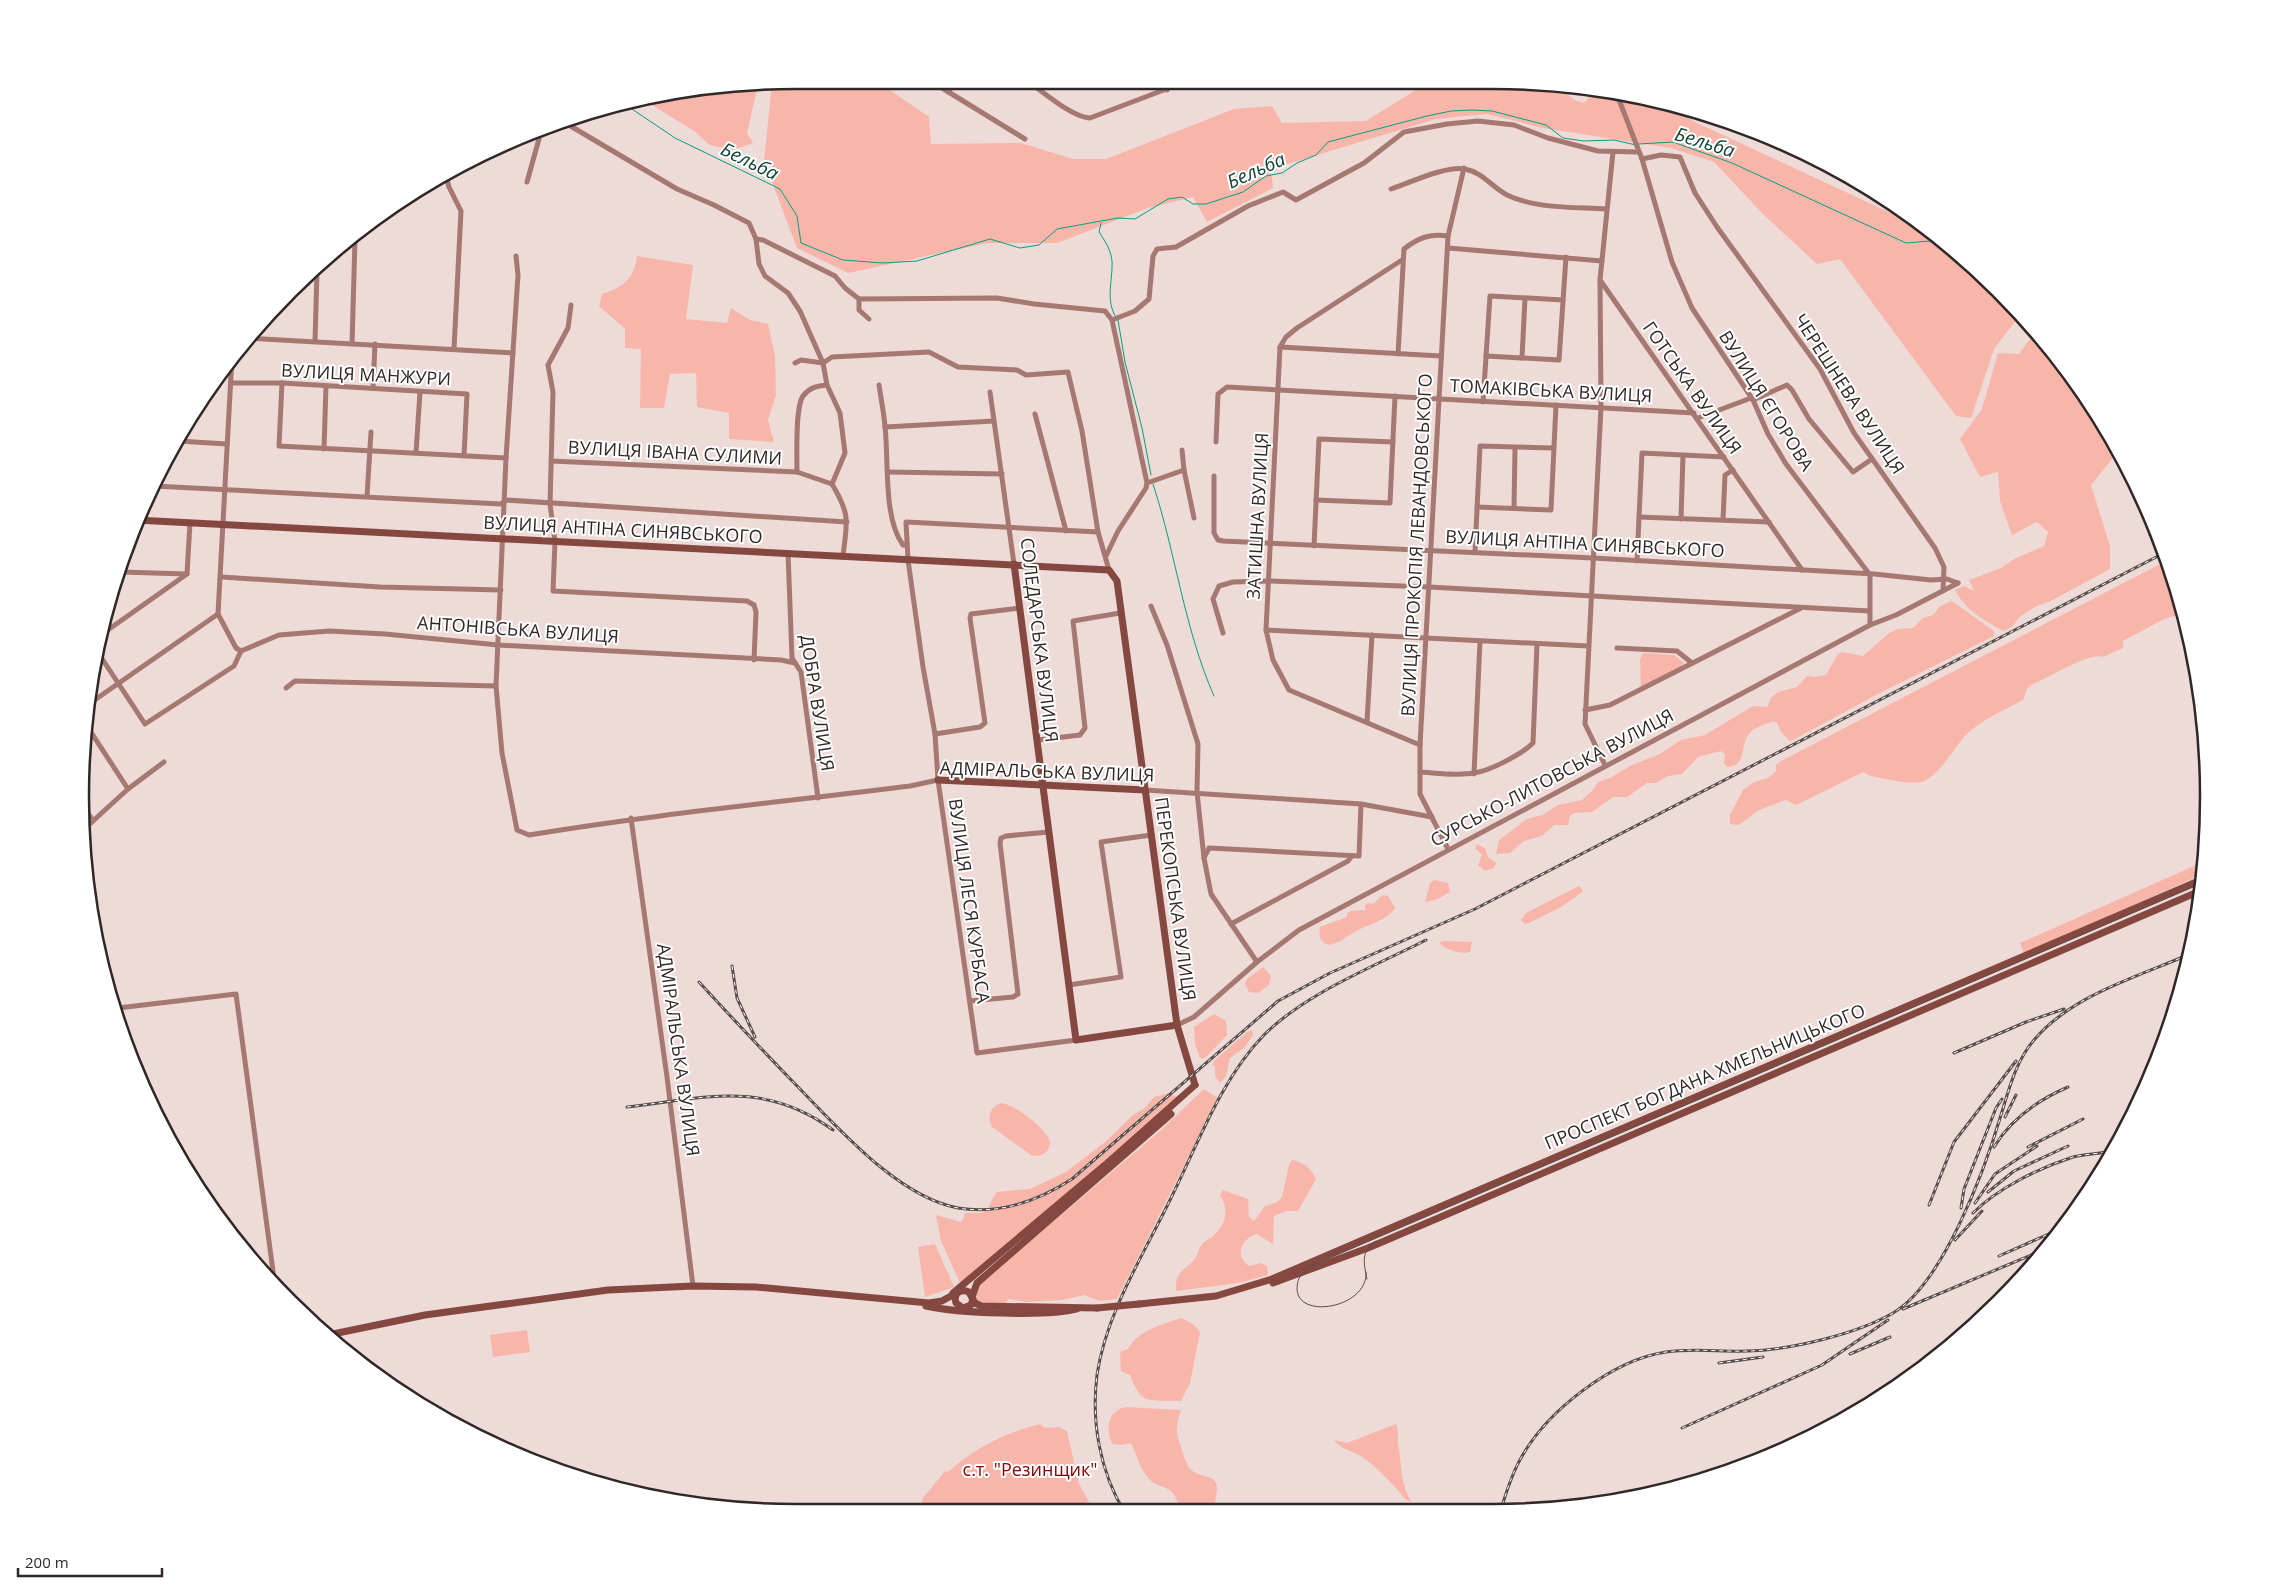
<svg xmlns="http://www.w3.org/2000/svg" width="2289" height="1593" viewBox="0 0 2289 1593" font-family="'Open Sans',sans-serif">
<rect width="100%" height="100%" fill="#eedad6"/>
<g fill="#f8b6ab">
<path d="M 796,80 L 880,80 L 884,86 L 929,117 L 931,144 L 1021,143 L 1073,159 L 1106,159 L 1234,109 L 1272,106 L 1282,123 L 1366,121 L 1432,80 L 1493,80 L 1557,86 L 1576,101 L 1584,103 L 1595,90 C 1633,94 1660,100 1693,121 L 1897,216 L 1914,219 L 1928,228 L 1999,290 L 2020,315 L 1994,349 L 1971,418 L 1956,416 L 1840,259 L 1817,264 L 1763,214 L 1714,162 L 1671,148 L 1543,128 L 1487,114 L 1436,119 L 1271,169 L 1273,188 L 1207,222 L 1193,197 L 1148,208 L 1057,243 L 987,243 L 848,273 L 797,248 L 764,161 L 772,83 Z"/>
<polygon points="758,85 747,133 753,143 733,150 710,145 694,131 644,100"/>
<path d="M 637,256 L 693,265 L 686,319 L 727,323 L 731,308 L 750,320 L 768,324 L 775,356 L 776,395 L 768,420 L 774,442 L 729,439 L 729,413 L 697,407 L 696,373 L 670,374 L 664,408 L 640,408 L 641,349 L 625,348 L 625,329 L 599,306 L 602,294 C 622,288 635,278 637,256 Z"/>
<path d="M 2039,338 L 2088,399 L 2117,453 L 2091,485 L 2110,546 L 2110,569 L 2049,602 C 2042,603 2024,612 2018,619 C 2013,626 2012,628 2003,631 C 1984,620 1965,610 1955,590 L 1964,586 L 1974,591 L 1969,580 L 2001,568 L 2014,559 L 2044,546 L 2048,532 L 2037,522 L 2012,535 L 2000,501 L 1998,472 L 1980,477 L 1960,439 L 1982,409 L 1998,353 L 2019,354 L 2029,340 Z"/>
<path d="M 2166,561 L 2182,614 L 2164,619 L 2123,641 L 2123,648 L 2103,657 C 2091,651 2046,679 2031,685 L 2027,689 L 2023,700 C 2003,711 1982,719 1965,736 C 1953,749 1938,778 1921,782 C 1908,785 1881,778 1868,775 L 1863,772 L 1796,805 L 1786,800 L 1759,810 L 1739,825 L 1730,824 L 1730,815 L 1743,790 L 1754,782 L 1768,778 L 1776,771 L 1776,765 L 1781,761 Z"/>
<path d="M 1952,601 L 1994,631 L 1994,636 L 1876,695 L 1795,739 L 1790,741 L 1781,732 L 1777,723 L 1773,721 C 1765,725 1754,727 1749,734 C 1739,746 1748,766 1727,767 L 1724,763 L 1725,754 L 1721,751 L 1698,757 L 1682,774 L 1668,776 L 1656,783 L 1647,783 L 1627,797 L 1613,797 L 1592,812 L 1574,813 L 1570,816 L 1568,825 L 1554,825 L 1542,836 L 1524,841 L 1510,853 L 1496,854 L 1499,840 L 1527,819 L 1542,815 L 1558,805 L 1582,800 L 1593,790 L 1598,782 L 1610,778 L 1632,765 L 1660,754 L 1681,740 L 1705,735 L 1753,706 L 1767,707 L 1771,698 L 1778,692 L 1797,687 L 1807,676 L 1816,677 L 1826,675 L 1838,654 L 1842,652 L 1863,656 L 1889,633 L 1898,629 L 1913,628 L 1923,618 L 1933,615 L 1940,606 Z"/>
<polygon points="1643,653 1674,655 1684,663 1679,668 1641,688 1640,660"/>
<polygon points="1477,844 1485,848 1488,857 1496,863 1494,868 1485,871 1478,865 1482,855 1475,848"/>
<polygon points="2203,862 2201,875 2024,954 2020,943"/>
<polygon points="1434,880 1448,883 1450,892 1438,899 1425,902 1430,883"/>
<polygon points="1579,886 1583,890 1581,893 1561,907 1529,923 1525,924 1521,920 1526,913"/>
<path d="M 1383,895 L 1388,896 L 1395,908 C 1386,922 1364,925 1353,933 C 1343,939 1341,942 1329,945 C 1319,942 1319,935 1320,927 L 1347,917 L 1347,913 L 1351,911 L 1365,910 L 1365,906 L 1368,903 L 1373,904 Z"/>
<path d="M 1443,941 L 1472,942 L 1470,952 C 1462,955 1444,949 1439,943 Z"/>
<polygon points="1263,967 1271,976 1269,985 1258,993 1249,992 1245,983 1247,979"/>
<polygon points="1214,1014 1226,1021 1227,1035 1205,1058 1200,1058 1195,1044 1194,1027"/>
<polygon points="1252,1030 1253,1035 1245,1047 1230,1058 1226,1076 1220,1083 1215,1076 1215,1066 1212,1065 1214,1061 1247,1032"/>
<path d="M 1204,1089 L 1218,1098 L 1117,1299 L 1100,1301 L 1084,1295 L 1062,1300 L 1026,1302 L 1008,1299 L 1005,1305 L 981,1304 C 973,1297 977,1290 982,1282 L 1159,1132 Z"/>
<path d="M 1168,1093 L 1177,1097 L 1168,1110 L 961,1285 L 941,1241 L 936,1215 L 961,1222 L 964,1218 L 964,1214 C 970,1211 974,1214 980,1213 C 990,1212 991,1198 997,1192 L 1030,1189 L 1066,1172 L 1105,1142 L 1133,1115 L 1145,1108 L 1154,1097 Z"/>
<path d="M 1001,1103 C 1014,1104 1050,1130 1050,1144 C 1048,1153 1041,1158 1031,1155 L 992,1127 C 987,1116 990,1107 1001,1103 Z"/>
<path d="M 1292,1160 C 1302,1161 1313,1170 1316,1179 L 1298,1211 L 1286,1211 L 1274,1216 L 1273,1244 L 1257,1234 C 1241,1239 1234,1255 1249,1266 L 1261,1263 L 1267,1266 L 1268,1275 L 1238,1283 L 1176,1291 C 1175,1271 1183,1272 1194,1260 C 1199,1255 1198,1247 1204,1242 C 1206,1240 1211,1239 1213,1236 C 1227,1223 1229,1210 1220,1195 L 1223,1190 L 1248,1199 L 1249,1217 L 1254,1221 L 1265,1206 L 1277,1202 L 1282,1197 L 1289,1165 Z"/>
<polygon points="935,1244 954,1287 925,1297 918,1247"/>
<path d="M 1182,1318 L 1194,1325 L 1200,1332 L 1190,1383 L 1181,1401 C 1150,1399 1142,1408 1130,1375 L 1121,1371 L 1120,1352 L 1128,1349 C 1138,1330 1163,1324 1182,1318 Z"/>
<polygon points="527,1330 530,1352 493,1357 490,1335"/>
<path d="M 1125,1407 L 1181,1410 C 1179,1417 1176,1426 1177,1434 C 1179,1441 1186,1466 1191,1470 C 1206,1481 1223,1471 1215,1502 L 1220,1513 L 1179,1513 C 1177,1481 1160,1492 1148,1478 C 1139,1467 1137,1455 1131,1443 L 1122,1445 L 1112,1444 C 1106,1428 1107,1412 1125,1407 Z"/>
<path d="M 1040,1424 L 1045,1428 L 1059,1427 L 1067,1431 L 1079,1484 L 1095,1513 L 1041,1513 L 1039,1511 L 1035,1513 L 918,1513 L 923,1498 L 945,1471 L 948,1472 C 975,1448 1004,1433 1040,1424 Z"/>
<path d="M 1396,1424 C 1399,1431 1397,1436 1398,1444 C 1402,1463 1400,1486 1412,1502 L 1406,1500 C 1393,1484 1378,1468 1361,1456 C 1352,1451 1340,1449 1334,1440 L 1347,1443 Z"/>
</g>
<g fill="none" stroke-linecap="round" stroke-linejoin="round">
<g stroke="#01a17e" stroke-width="1">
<polyline points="623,103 675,138 780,189 797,216 801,243 843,260 883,263 917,261 990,239 1020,248 1039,245 1057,229 1118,218 1135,219 1168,199 1182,197 1193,204 1206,204 1243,192 1266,176 1282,173 1297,163 1316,155 1328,142 1427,116 1451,111 1472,110 1492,111 1546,125 1563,138 1584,141 1614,140 1636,145"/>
<polyline points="1639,144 1673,142 1732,163 1906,243 1942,240"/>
<path d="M 1101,223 L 1099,232 C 1105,241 1111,250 1112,261 C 1113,279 1105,301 1116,317"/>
<polyline points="1118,320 1125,362 1142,428 1151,475"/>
<path d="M 1153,484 C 1176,554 1184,628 1214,696"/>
</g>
<g stroke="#a57972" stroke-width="5">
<polyline points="929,80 1025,139"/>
<path d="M 1026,80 C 1042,91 1071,117 1090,118 L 1190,80"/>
<polyline points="1162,80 1167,90"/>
<polyline points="1222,80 1227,84 1238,86 1308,85 1333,80"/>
<polyline points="948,92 956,80"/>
<polyline points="1616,92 1642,159 1672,262 1692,308 1753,400 1768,434 1786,464 1870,575 1870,625"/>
<polyline points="562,121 677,189 714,205 749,223 756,239 759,264 765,276 788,293 800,311 823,363 827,385 840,413 845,453 832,484"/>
<polyline points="1613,152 1600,280 1802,570"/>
<polyline points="1642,159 1661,155 1680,157 1695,193 1717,227 1820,369 1854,433 1935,548 1944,567 1943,591"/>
<polyline points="446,176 449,187 461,211 454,349"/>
<polyline points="527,182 542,128"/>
<path d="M 1391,189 C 1409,183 1447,165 1465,169 C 1482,172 1492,187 1507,195 C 1536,209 1574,207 1606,209"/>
<polyline points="756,239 763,240 835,276 845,288 859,299"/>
<polyline points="1448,248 1602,261"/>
<path d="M 516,256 L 518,275 L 506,458 L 496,686 L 502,753 L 517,830 L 529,835 C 655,814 783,802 910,786 L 938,780"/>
<polyline points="1402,260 1297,328 1286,337 1280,347 1266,630 1273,660 1289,690 1420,745"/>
<polyline points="1600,280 1601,407 1585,724 1605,765"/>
<polyline points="859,299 997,298 1034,304 1105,311 1112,320 1147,483"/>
<polyline points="859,299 859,310 869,319"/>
<polyline points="571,305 568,328 548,365 553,392 550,504 555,541 553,591 747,601 754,605 756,612 754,660"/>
<polyline points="1112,320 1135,311 1149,299 1153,256 1157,249 1176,247 1248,206 1283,192 1296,200 1364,163 1404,132 1447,124 1478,121 1514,125 1548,138 1598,151 1638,152"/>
<polyline points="247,338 513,353"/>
<polyline points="315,341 317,272"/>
<polyline points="352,344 355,239"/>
<polyline points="1280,347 1441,356"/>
<path d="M 1398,354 L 1404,249 C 1418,238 1430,233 1448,236"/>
<polyline points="1486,356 1559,360 1566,257"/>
<polyline points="232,357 218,614 236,648 241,651"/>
<polyline points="1522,358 1525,298"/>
<polyline points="795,363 801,360 823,363 832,357 929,352 958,367 1017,370 1026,375 1068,372 1082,431 1098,532 1109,570"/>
<polyline points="231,383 282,383 467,394 464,456"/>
<polyline points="282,383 279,446 506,458"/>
<path d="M 879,385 C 881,399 884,413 885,427 C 889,461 883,518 903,545 L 907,545"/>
<polyline points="373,388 375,344"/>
<polyline points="990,392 1014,564"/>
<polyline points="1753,400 1787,385 1792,390 1809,419 1853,472 1872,459"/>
<polyline points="1483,402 1490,296 1563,300"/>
<polyline points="1035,414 1066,531"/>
<polyline points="1698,418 1751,398"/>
<polyline points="885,427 994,421"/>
<polyline points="178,441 227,444"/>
<polyline points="1216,442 1218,394 1227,387 1694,413"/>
<polyline points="324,449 326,386"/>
<polyline points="1182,450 1184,470 1194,518"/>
<polyline points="416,453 420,392"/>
<path d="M 551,461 L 797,472 L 832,484 C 851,516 847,521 843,556"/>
<path d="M 797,472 C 797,457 795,407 803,396 C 809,388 816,386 827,385"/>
<polyline points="889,472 1002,474"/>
<polyline points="1214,476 1214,533 1218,540 1223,541 1593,558 1874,574 1931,580 1947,579 1958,583"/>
<polyline points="154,486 501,504 506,500 847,522"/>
<polyline points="367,496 371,432"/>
<polyline points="1316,500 1390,503 1395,396"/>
<polyline points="1477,507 1551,510 1556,405"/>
<polyline points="1514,508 1515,448"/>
<polyline points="1639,517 1769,522"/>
<polyline points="1681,519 1683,455"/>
<polyline points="1723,520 1725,475 1733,470"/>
<polyline points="1314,546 1319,439 1393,442"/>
<polyline points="1475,552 1480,446 1554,448"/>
<polyline points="788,553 792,658 801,672 818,798"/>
<polyline points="1106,556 1118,531 1146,488 1147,483 1184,470"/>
<polyline points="1637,561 1642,453 1724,457"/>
<polyline points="121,572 187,574"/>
<polyline points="222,577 380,587 501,590"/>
<polyline points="1151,606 1167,645 1198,744 1197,792 1204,858 1209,848 1359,856 1361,804"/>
<polyline points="1266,630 1588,646"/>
<polyline points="105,632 187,574 190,523"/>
<polyline points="1223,633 1213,599 1219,586 1233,582 1268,581 1429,587 1869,611"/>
<polyline points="1617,648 1677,651 1692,663"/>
<polyline points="241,651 279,635 329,631 385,634 498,645 781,660 795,663"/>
<polyline points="99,654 145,724 234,666 241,651"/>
<polyline points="286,688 295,681 496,686"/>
<polyline points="86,706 218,614"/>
<polyline points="1585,710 1610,705 1801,608"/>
<polyline points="1367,722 1372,635"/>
<polyline points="85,723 128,789"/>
<polyline points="935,734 980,727 985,723 970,618 971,614 1020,608"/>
<polyline points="1038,740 1080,735 1085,728 1073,621 1120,613"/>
<path d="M 1420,772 C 1437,773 1457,776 1474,773 C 1490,771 1522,754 1533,743 L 1537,644"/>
<polyline points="1474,774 1480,641"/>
<polyline points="1145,790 1361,804 1432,817"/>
<polyline points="83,806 93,821"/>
<polyline points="631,818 667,1077 693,1286"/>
<polyline points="82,831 128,789 164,762"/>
<polyline points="1448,849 1420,794 1420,745 1448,236 1464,168"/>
<polyline points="1204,858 1211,894 1257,962"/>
<polyline points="1231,924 1348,861 1352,856"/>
<polyline points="1069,985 1121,977 1101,842 1151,835"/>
<polyline points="970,1001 1013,997 1018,994 1000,843 1001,838 1006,836 1049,832"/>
<polyline points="118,1008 236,994 275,1286"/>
<polyline points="1177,1025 1194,1017 1257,962 1299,930 1870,625 1896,615 1958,583"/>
<polyline points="1076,1040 977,1053 938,780 935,734 923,667 908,560 906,522 1098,532"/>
</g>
<g stroke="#854840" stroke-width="7">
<polyline points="136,520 1109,570 1117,581 1177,1025 1195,1085"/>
<polyline points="1014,564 1076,1040 1177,1025"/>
<polyline points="938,780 1145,790"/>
<polyline points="1273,1283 1368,1248 1443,1216 2200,891"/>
<polyline points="953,1293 1105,1165 1195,1085"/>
<polyline points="972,1297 977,1283 1171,1114"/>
<path d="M 973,1299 L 971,1305 L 963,1308 L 956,1303 C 953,1294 960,1288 969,1292 L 975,1303 L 981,1306 L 1097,1308"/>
<polyline points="1139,1304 1216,1296 1272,1279 2201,880"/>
<path d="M 926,1306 C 956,1313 1048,1317 1077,1309"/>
<polyline points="328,1335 425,1315 608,1290 693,1286 756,1287 929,1303 942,1301 958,1292"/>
</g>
<g stroke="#584e4c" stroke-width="1">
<path d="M 1366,1272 C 1369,1311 1283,1323 1299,1278 L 1311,1266 L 2200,884"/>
<path d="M 1367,1279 C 1364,1264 1360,1251 1376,1241"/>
</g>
<defs>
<g id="rail">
<polyline points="2150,535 2157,531"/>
<polyline points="732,966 737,998 755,1037"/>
<path d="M 699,982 C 732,1018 766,1054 800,1089 C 841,1131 899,1197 958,1208 C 1000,1215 1038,1201 1072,1179 L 1278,1001 L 1330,973 L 1475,909 L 2164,553"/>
<polyline points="1954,1053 2026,1022 2064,1009"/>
<path d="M 627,1107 C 706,1098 763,1079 833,1130"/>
<polyline points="2005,1117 2016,1095"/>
<path d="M 1994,1147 C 2011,1119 2038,1100 2068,1087"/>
<polyline points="2028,1147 2083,1119"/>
<polyline points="1988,1192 2014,1171 2068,1146"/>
<polyline points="1975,1203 1995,1174 2037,1146"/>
<polyline points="1929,1205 1954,1142 2016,1061"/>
<polyline points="1961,1208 1964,1189 1996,1108 2002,1099"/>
<path d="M 1973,1213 C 1998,1188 2039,1168 2073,1157 C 2085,1154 2099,1154 2111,1151"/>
<polyline points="1955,1240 1982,1211"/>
<polyline points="1999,1256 2060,1229"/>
<polyline points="1903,1309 2043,1250"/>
<polyline points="1850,1354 1890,1337"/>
<polyline points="1719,1363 1763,1357"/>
<polyline points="1682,1428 1822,1365 1888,1320"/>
<path d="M 1500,1512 C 1506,1494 1511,1475 1521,1458 C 1547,1411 1612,1360 1666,1352 C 1693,1348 1721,1352 1748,1351 C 1790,1350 1857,1334 1893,1313 C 1943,1284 1985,1169 2001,1115 C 2009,1089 2016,1061 2034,1040 C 2072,995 2137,977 2190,954"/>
<path d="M 1125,1513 C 1100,1472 1091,1422 1097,1375 C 1106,1313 1144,1254 1171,1198 C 1198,1144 1221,1079 1264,1035 C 1306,993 1373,967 1426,940"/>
</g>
</defs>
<use href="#rail" stroke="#584e4c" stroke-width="3"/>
<use href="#rail" stroke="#fff" stroke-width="1" stroke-dasharray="4" stroke-linecap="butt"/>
<polyline stroke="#854840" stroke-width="7" points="1097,1308 1139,1304"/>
</g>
<g text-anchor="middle" stroke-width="4" stroke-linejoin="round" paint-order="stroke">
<g font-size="18" fill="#2f2826" stroke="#fff">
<text transform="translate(366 375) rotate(3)" y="6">ВУЛИЦЯ МАНЖУРИ</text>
<text transform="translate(1692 388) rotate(55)" y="6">ГОТСЬКА ВУЛИЦЯ</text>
<text transform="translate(1551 391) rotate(3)" y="6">ТОМАКІВСЬКА ВУЛИЦЯ</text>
<text transform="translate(1849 394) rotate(57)" y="6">ЧЕРЕШНЕВА ВУЛИЦЯ</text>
<text transform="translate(1766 401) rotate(58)" y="6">ВУЛИЦЯ ЄГОРОВА</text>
<text transform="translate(675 453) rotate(3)" y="6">ВУЛИЦЯ ІВАНА СУЛИМИ</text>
<text transform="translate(1258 516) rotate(-87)" y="6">ЗАТИШНА ВУЛИЦЯ</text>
<text transform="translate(623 530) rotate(3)" y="6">ВУЛИЦЯ АНТІНА СИНЯВСЬКОГО</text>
<text transform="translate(1585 544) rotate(3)" y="6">ВУЛИЦЯ АНТІНА СИНЯВСЬКОГО</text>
<text transform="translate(1417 545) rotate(-87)" y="6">ВУЛИЦЯ ПРОКОПІЯ ЛЕВАНДОВСЬКОГО</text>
<text transform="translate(518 630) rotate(4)" y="6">АНТОНІВСЬКА ВУЛИЦЯ</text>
<text transform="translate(1039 640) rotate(83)" y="6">СОЛЕДАРСЬКА ВУЛИЦЯ</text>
<text transform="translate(817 703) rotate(81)" y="6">ДОБРА ВУЛИЦЯ</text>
<text transform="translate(1047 772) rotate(2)" y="6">АДМІРАЛЬСЬКА ВУЛИЦЯ</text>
<text transform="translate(1552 778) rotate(-28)" y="6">СУРСЬКО-ЛИТОВСЬКА ВУЛИЦЯ</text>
<text transform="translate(1175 899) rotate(82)" y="6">ПЕРЕКОПСЬКА ВУЛИЦЯ</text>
<text transform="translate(969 901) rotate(82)" y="6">ВУЛИЦЯ ЛЕСЯ КУРБАСА</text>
<text transform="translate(678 1050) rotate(82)" y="6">АДМІРАЛЬСЬКА ВУЛИЦЯ</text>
<text transform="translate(1705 1077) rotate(-23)" y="6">ПРОСПЕКТ БОГДАНА ХМЕЛЬНИЦЬКОГО</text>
</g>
<g font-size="18" fill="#820503" stroke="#fff">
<text x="1030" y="1476">с.т. "Резинщик"</text>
</g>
<g font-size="19" font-style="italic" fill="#0d4435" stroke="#fff">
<text transform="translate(1705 142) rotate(17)" y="7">Бельба</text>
<text transform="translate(750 161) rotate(26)" y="7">Бельба</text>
<text transform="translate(1256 170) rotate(-24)" y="7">Бельба</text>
</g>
</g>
<path d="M0 0H2289V1593H0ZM796 89H1493A707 707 0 0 1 2200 796V797A707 707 0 0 1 1493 1504H796A707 707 0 0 1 89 797V796A707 707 0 0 1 796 89Z" fill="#fff" fill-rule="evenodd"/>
<path fill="none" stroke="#2f2826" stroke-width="2.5" d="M796 89H1493A707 707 0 0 1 2200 796V797A707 707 0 0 1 1493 1504H796A707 707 0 0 1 89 797V796A707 707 0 0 1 796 89Z"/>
<path d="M18 1568v8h144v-8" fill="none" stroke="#2f2826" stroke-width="2.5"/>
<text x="25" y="1568" font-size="15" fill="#2f2826" stroke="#ffffff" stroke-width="4" paint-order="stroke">200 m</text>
</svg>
